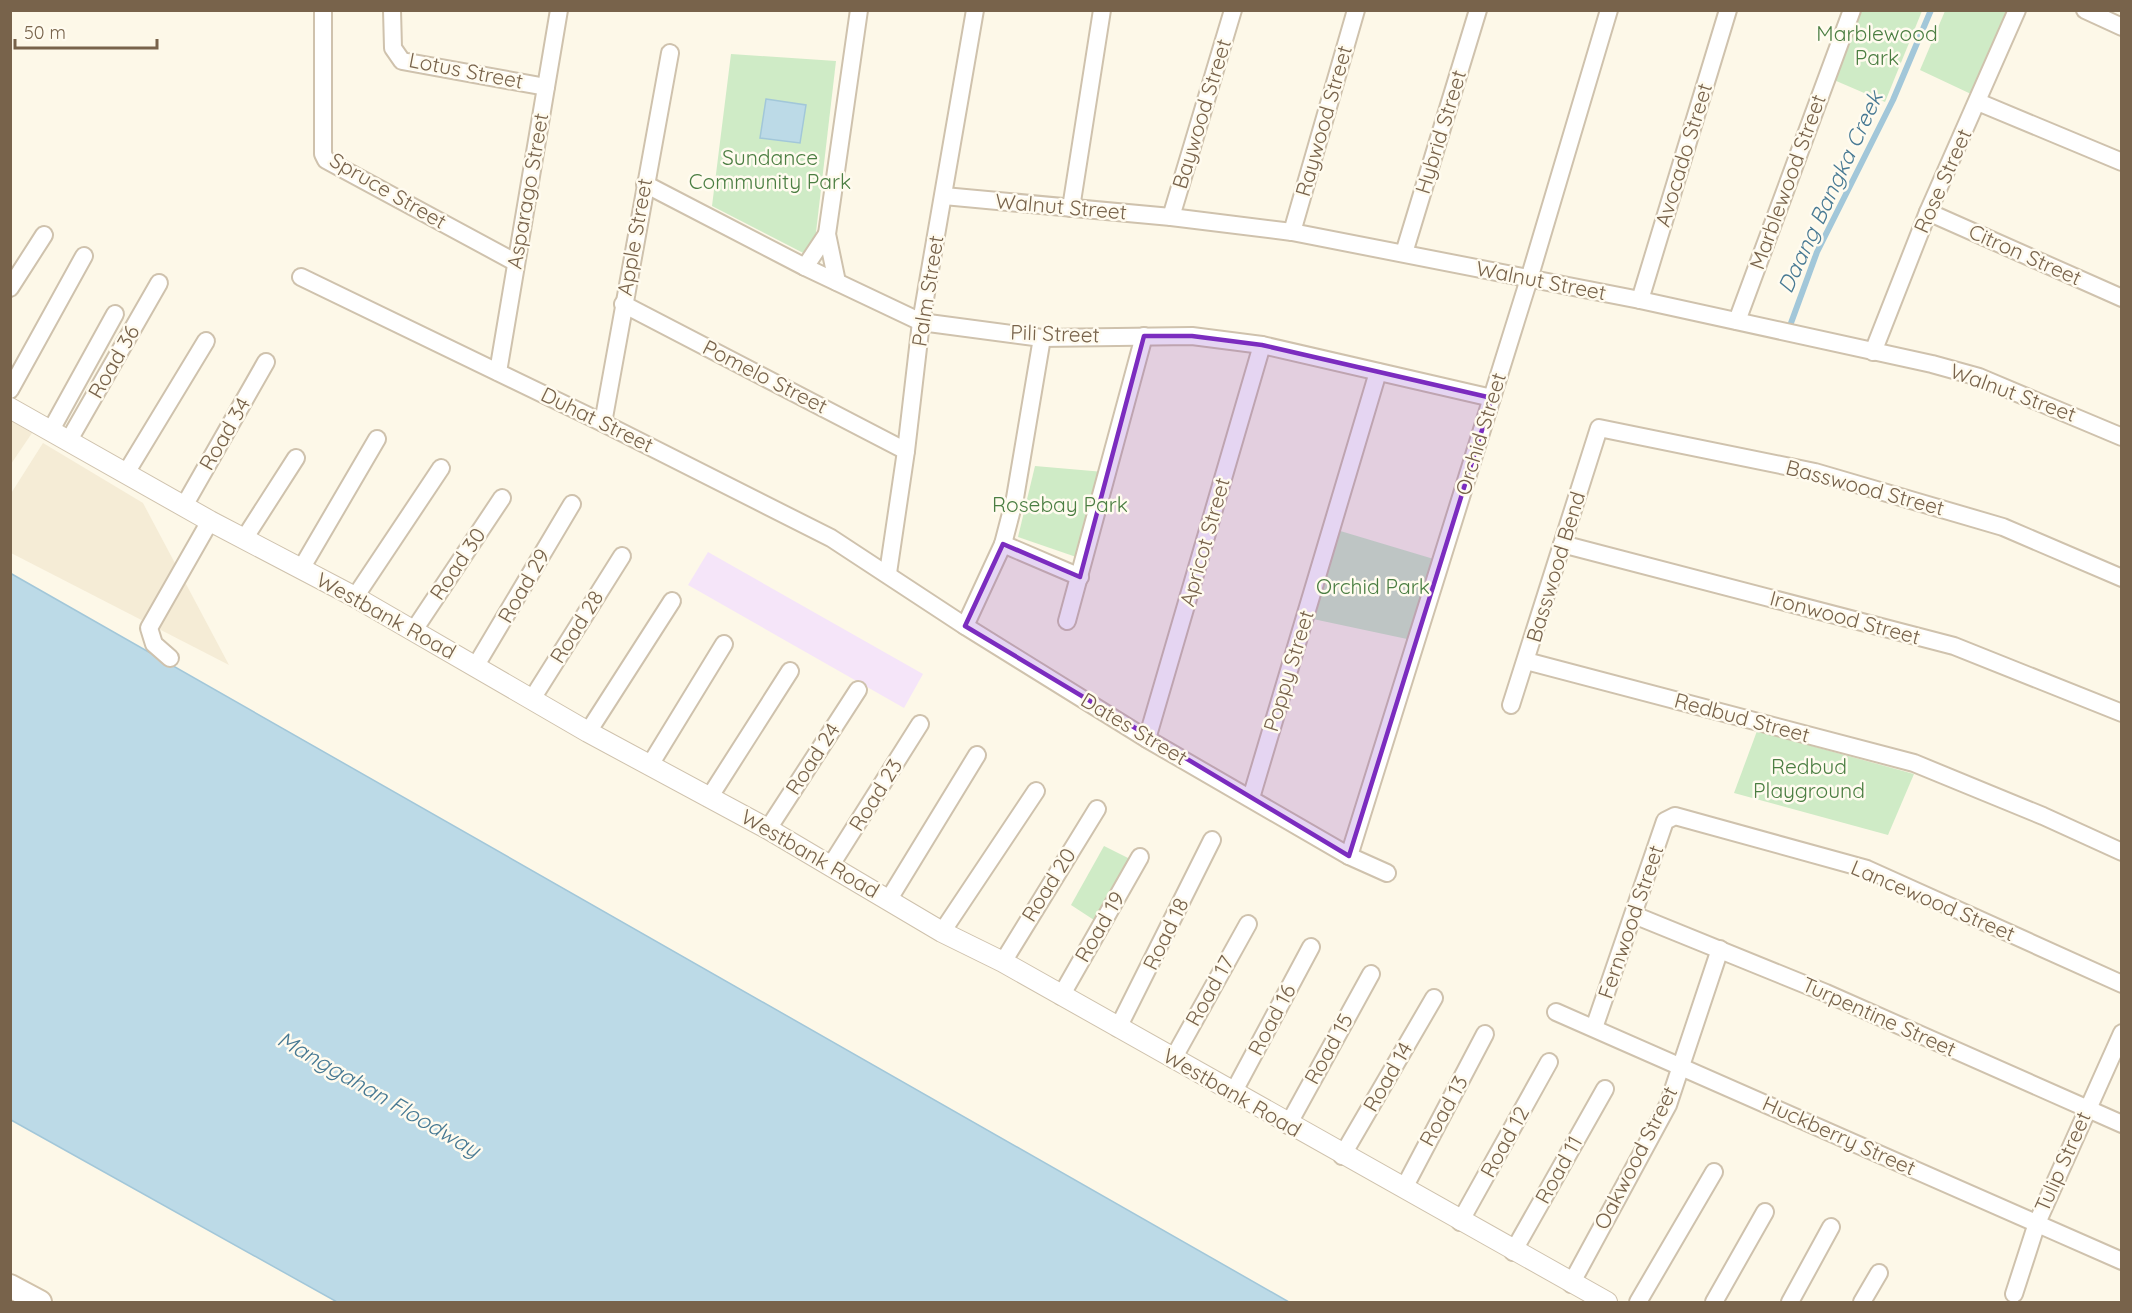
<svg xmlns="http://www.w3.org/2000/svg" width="2132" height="1313" viewBox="0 0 2132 1313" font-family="Quicksand,sans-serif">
<rect width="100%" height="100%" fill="#fdf8e8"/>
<g fill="#f5ecd6">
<polygon points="11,421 32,433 11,464"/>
<polygon points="43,443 143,503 229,665 11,553 10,495"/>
</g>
<polygon fill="#f5e5f9" points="708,552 923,674 904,708 688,585"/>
<g fill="#cfebc6">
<polygon points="1859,11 1922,11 1885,102 1834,80"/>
<polygon points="1945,11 2007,11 1971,94 1920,70"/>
<polygon points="731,54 836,61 813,258 712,206"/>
<polygon points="1035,466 1104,472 1082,559 1018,537"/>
<polygon points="1337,530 1437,560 1407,639 1313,619"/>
<polygon points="1757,731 1914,774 1888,835 1734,793"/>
<polygon points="1104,846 1130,859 1094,920 1071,905"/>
</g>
<g fill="#bcdae7" stroke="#a2c7d9" stroke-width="1.5">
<polygon points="766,99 806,105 800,143 760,138"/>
<polygon points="10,573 1289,1302 337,1302 11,1120"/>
</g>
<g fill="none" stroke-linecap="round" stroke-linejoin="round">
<polyline stroke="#a2c7d9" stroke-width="6" points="1791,323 1817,252 1893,100 1931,10"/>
<defs>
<g id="minor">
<polyline points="323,10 323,154 326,160 515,262"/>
<polyline points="392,10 393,48 402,61 546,87"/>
<polyline points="2085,10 2122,27"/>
<polyline points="1978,102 2122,162"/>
<polyline points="645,184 805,267 921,322 1042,338 1192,336 1262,345 1492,398"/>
<polyline points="944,196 1171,217 1292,232 1640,300 1932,364 1979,377 2122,437"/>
<polyline points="1071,208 1102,10"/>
<polyline points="1928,212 2122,298"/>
<polyline points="1171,217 1233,10"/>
<polyline points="1292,232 1356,10"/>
<polyline points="1404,253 1478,10"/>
<polyline points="805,267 827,234"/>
<polyline points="301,277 603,423 831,538 965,626 1147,739 1349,856 1387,873"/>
<polyline points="837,282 827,234 859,10"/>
<polyline points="10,288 44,235"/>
<polyline points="1640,300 1728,10"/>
<polyline points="623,304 906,451"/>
<polyline points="1737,321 1852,10"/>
<polyline points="1873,352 1928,212 2017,10"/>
<polyline points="498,372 559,10"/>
<polyline points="10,390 84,256"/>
<polyline points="603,423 670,53"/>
<polyline points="51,430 115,314"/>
<polyline points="69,440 159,283"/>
<polyline points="126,473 206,341"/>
<polyline points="184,506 266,362"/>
<polyline points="244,539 296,458"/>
<polyline points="1003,544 1080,577"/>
<polyline points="1562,544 1954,646 2122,713"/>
<polyline points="301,569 377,439"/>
<polyline points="888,573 906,451 921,322 975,10"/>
<polyline points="355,597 441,468"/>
<polyline points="1067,621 1144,336"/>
<polyline points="965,626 1003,544 1015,498 1042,338"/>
<polyline points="414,630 502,498"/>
<polyline points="170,658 154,644 149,628 210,521"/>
<polyline points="1526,661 1914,763 2043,816 2122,852"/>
<polyline points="475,667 572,504"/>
<polyline points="532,699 622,556"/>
<polyline points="1511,705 1599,428 1815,472 2003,527 2122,578"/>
<polyline points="588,732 672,601"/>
<polyline points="1147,739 1262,345"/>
<polyline points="650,765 724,644"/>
<polyline points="709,798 790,671"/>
<polyline points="1251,798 1378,372"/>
<polyline points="768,829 858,690"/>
<polyline points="1349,856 1529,279 1609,10"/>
<polyline points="831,865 920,724"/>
<polyline points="889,899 977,755"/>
<polyline points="1634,915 1826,993 2122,1124"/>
<polyline points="942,932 1036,791"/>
<polyline points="1003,962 1097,809"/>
<polyline points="1061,996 1140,857"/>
<polyline points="1556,1012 2122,1261"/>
<polyline points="1118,1028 1212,840"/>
<polyline points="1594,1028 1665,821 1675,816 1867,869 2122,984"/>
<polyline points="1173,1059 1248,924"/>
<polyline points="1233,1093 1311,947"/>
<polyline points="1288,1125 1371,974"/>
<polyline points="1342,1156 1434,998"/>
<polyline points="1404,1188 1485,1034"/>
<polyline points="1460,1222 1549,1062"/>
<polyline points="1513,1252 1605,1089"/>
<polyline points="1571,1284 1668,1105 1720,949"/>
<polyline points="2014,1294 2037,1223 2122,1033"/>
<polyline points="1638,1302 1714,1172"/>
<polyline points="1714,1302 1765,1212"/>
<polyline points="1790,1302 1831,1227"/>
<polyline points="1862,1302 1879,1273"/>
</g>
<polyline id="tertiary" points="10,408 210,521 355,597 588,732 768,829 942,932 1003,962 1607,1302"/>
<polyline id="secondary" points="10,1286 40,1302"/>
</defs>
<use href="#minor" stroke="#cfc2ad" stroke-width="20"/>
<use href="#tertiary" stroke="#cfc2ad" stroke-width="22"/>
<use href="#secondary" stroke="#d2c3ab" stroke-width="26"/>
<use href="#minor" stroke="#fff" stroke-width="16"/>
<use href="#tertiary" stroke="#fff" stroke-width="20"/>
<use href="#secondary" stroke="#fff" stroke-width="22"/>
</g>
<path fill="#7b2cbf" fill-opacity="0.2" stroke="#7b2cbf" stroke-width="4.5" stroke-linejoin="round" d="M 1144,336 L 1192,336 L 1262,345 L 1492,398 L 1349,856 L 965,626 L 1003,544 L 1080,577 Z"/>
<g text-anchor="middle" stroke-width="5" stroke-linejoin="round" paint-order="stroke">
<g font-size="21" fill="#4b7e42" stroke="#fffbef">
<text x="1877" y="41">Marblewood<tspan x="1877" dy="24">Park</tspan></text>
<text x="770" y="165">Sundance<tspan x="770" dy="24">Community Park</tspan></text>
<text x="1060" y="512">Rosebay Park</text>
<text x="1373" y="594">Orchid Park</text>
<text x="1809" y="774">Redbud<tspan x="1809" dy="24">Playground</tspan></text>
</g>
<g font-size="21" fill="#78634b" stroke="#fffbef">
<text transform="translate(466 71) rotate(11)" y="7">Lotus Street</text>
<text transform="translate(1202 114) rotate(-73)" y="7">Baywood Street</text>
<text transform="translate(1324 121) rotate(-74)" y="7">Raywood Street</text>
<text transform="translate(1441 132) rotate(-73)" y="7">Hybrid Street</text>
<text transform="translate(1684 155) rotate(-73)" y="7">Avocado Street</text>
<text transform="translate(1943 181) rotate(-66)" y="7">Rose Street</text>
<text transform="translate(1788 182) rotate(-70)" y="7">Marblewood Street</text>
<text transform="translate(388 191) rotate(30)" y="7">Spruce Street</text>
<text transform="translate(528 191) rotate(-80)" y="7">Asparago Street</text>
<text transform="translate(1061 207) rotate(5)" y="7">Walnut Street</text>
<text transform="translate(635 237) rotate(-80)" y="7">Apple Street</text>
<text transform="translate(2025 255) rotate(24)" y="7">Citron Street</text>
<text transform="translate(1541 281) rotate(11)" y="7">Walnut Street</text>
<text transform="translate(928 291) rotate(-81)" y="7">Palm Street</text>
<text transform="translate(1055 334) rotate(2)" y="7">Pili Street</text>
<text transform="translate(114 362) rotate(-60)" y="7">Road 36</text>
<text transform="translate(765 377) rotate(27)" y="7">Pomelo Street</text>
<text transform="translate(2013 393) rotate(20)" y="7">Walnut Street</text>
<text transform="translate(597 420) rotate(26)" y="7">Duhat Street</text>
<text transform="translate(225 434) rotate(-60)" y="7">Road 34</text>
<text transform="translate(1481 434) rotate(-73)" y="7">Orchid Street</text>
<text transform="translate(1865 488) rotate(15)" y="7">Basswood Street</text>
<text transform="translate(1205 542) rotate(-74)" y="7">Apricot Street</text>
<text transform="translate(458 564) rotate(-56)" y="7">Road 30</text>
<text transform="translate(1556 567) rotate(-73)" y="7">Basswood Bend</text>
<text transform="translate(524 586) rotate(-60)" y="7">Road 29</text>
<text transform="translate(386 616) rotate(29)" y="7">Westbank Road</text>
<text transform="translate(1845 618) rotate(15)" y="7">Ironwood Street</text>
<text transform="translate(577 627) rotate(-58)" y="7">Road 28</text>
<text transform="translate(1289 671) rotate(-73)" y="7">Poppy Street</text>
<text transform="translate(1742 718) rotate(15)" y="7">Redbud Street</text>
<text transform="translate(1134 729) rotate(31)" y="7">Dates Street</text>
<text transform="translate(813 759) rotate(-57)" y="7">Road 24</text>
<text transform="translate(876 795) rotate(-58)" y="7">Road 23</text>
<text transform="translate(810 854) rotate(30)" y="7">Westbank Road</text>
<text transform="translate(1049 885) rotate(-58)" y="7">Road 20</text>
<text transform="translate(1933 901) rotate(23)" y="7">Lancewood Street</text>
<text transform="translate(1631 922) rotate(-71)" y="7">Fernwood Street</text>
<text transform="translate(1100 927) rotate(-60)" y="7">Road 19</text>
<text transform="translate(1166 934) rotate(-64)" y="7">Road 18</text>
<text transform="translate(1210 991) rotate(-61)" y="7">Road 17</text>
<text transform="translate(1879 1017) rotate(24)" y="7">Turpentine Street</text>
<text transform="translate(1272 1020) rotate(-62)" y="7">Road 16</text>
<text transform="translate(1329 1049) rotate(-61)" y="7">Road 15</text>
<text transform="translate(1388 1077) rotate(-60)" y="7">Road 14</text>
<text transform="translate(1232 1093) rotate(30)" y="7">Westbank Road</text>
<text transform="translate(1444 1111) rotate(-61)" y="7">Road 13</text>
<text transform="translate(1839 1136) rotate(24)" y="7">Huckberry Street</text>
<text transform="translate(1505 1142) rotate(-61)" y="7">Road 12</text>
<text transform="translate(1636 1158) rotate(-63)" y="7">Oakwood Street</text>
<text transform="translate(2063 1162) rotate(-66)" y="7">Tulip Street</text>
<text transform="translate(1559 1170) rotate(-61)" y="7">Road 11</text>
</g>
<g font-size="22" font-style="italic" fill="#477993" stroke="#fffbef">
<text transform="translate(1830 192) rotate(-65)" y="8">Daang Bangka Creek</text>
<text transform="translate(379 1094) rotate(30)" y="8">Manggahan Floodway</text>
</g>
</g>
<rect width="2132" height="1313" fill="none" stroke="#78634b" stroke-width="24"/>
<path d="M15 39v9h142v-9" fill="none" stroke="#78634b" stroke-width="3"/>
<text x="24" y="39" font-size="18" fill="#78634b" stroke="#fffbef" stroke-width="4.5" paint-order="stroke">50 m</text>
</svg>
